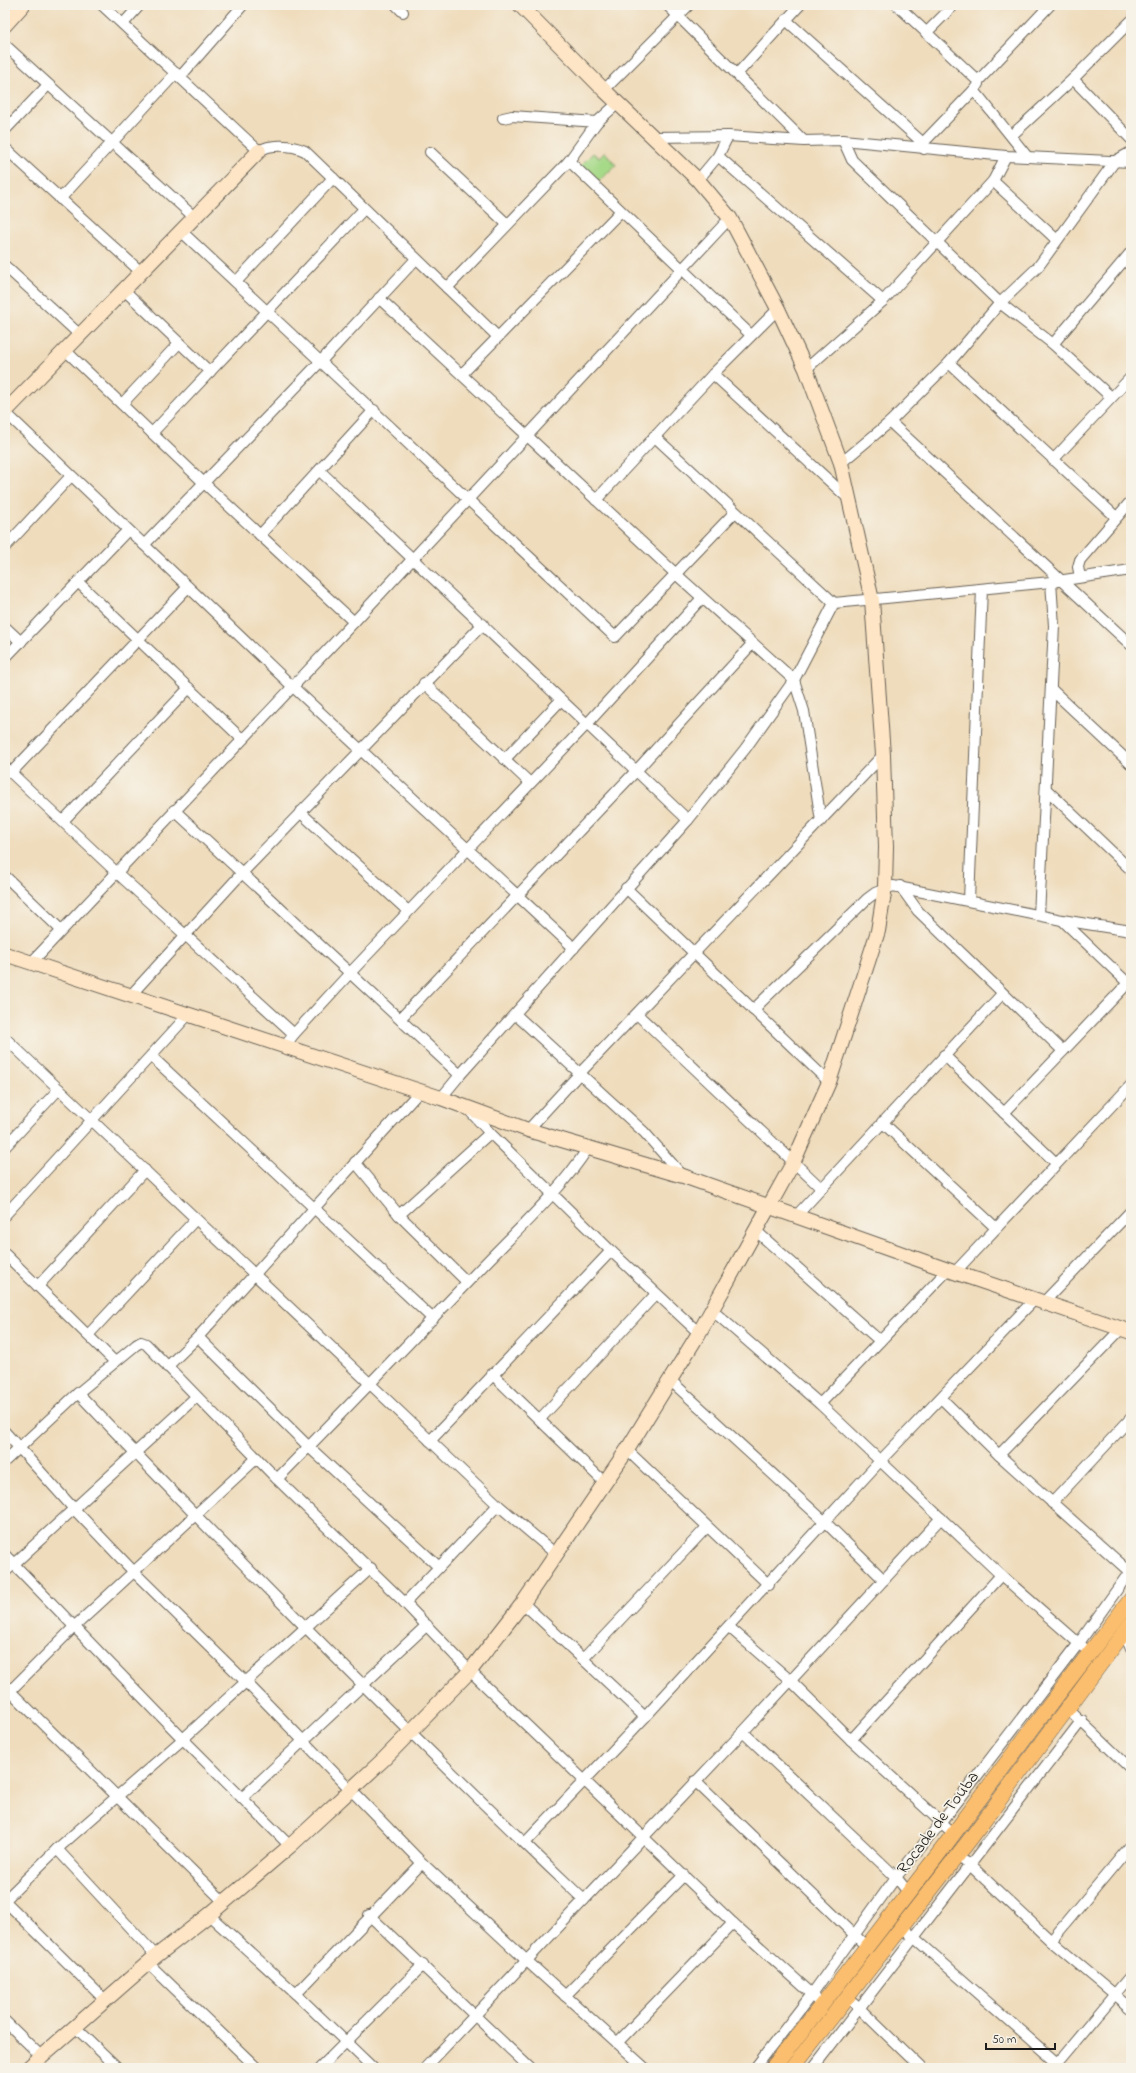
<svg xmlns="http://www.w3.org/2000/svg" width="1136" height="2073" viewBox="0 0 1136 2073" font-family="'Indie Flower',sans-serif">
<rect width="100%" height="100%" fill="#f7f3e8"/>
<filter id="ink" filterUnits="userSpaceOnUse"><feTurbulence type="fractalNoise" baseFrequency=".025" numOctaves="2"/><feDisplacementMap in="SourceGraphic" scale="8" xChannelSelector="R" yChannelSelector="G"/><feConvolveMatrix kernelMatrix="1 2 1 2 8 2 1 2 1" color-interpolation-filters="sRGB"/></filter>
<filter id="wash" filterUnits="userSpaceOnUse"><feTurbulence type="fractalNoise" baseFrequency=".012" numOctaves="4" result="noise"/><feDisplacementMap in="SourceGraphic" scale="16" xChannelSelector="R" yChannelSelector="G"/><feGaussianBlur stdDeviation="0.9" result="paint"/><feColorMatrix in="noise" values="0 0 0 0 0 0 0 0 0 0 0 0 0 0 0 0 0 1.4 0 .05"/><feComposite in="paint" operator="in"/></filter>
<g filter="url(#wash)">
<rect width="100%" height="100%" fill="#efdcbc"/>
<polygon fill="#a6d988" stroke="#617a52" points="605,152 616,165 597,183 579,167 593,153 599,158"/>
</g>
<g filter="url(#ink)">
<g fill="none" stroke-linecap="round" stroke-linejoin="round">
<defs>
<g id="street">
<path d="M 102,5 L 259,151 C 271,143 292,145 305,151 L 498,337"/>
<polyline points="396,5 403,12"/>
<polyline points="667,5 804,141"/>
<polyline points="897,5 978,81"/>
<polyline points="786,20 923,143 924,149"/>
<polyline points="123,24 140,5"/>
<polyline points="926,33 954,5"/>
<polyline points="5,45 193,216"/>
<polyline points="738,73 800,5"/>
<polyline points="180,77 243,5"/>
<polyline points="1073,79 1131,139"/>
<polyline points="604,90 689,5"/>
<polyline points="974,90 1026,155"/>
<polyline points="503,118 512,116 597,122"/>
<polyline points="5,130 48,85"/>
<polyline points="1012,135 1073,79 1131,21"/>
<polyline points="654,137 728,136 804,141 843,140 1006,156 1131,162"/>
<polyline points="843,140 852,160 1000,303 1053,344 1111,397"/>
<polyline points="923,143 974,90 978,84 978,81 1050,5"/>
<polyline points="5,148 141,272"/>
<polyline points="430,152 507,224"/>
<polyline points="718,156 883,301"/>
<polyline points="569,161 751,335"/>
<polyline points="698,180 718,156 728,136"/>
<polyline points="993,181 1057,240"/>
<polyline points="60,199 176,73"/>
<polyline points="181,231 615,637 735,512"/>
<polyline points="5,266 80,335"/>
<polyline points="236,282 333,178"/>
<polyline points="447,288 569,161 597,122 618,103"/>
<polyline points="124,290 210,372"/>
<polyline points="379,298 677,575 794,680 804,711 821,821"/>
<polyline points="1053,344 1131,252"/>
<polyline points="65,350 204,483 354,622"/>
<polyline points="949,363 1116,517"/>
<polyline points="806,369 883,301 993,181 1006,156"/>
<polyline points="462,374 620,212"/>
<polyline points="713,374 849,499"/>
<polyline points="122,404 179,343"/>
<polyline points="5,412 292,686 574,948"/>
<polyline points="890,422 1131,645"/>
<polyline points="152,433 364,209"/>
<polyline points="654,436 834,603"/>
<polyline points="1053,460 1131,377"/>
<polyline points="841,463 890,422 949,363 1000,303 1038,267 1115,161 1131,152"/>
<polyline points="320,471 688,820"/>
<polyline points="596,500 713,374 778,309"/>
<polyline points="260,535 374,410"/>
<polyline points="144,545 322,360 416,259"/>
<polyline points="5,547 71,476"/>
<polyline points="1080,577 1078,567 1080,560 1131,501"/>
<polyline points="79,583 242,739"/>
<polyline points="5,627 21,642"/>
<polyline points="5,658 128,530"/>
<polyline points="424,683 530,783"/>
<polyline points="1051,689 1131,764"/>
<polyline points="505,759 561,700"/>
<polyline points="5,767 116,872 294,1034"/>
<polyline points="11,773 188,587"/>
<polyline points="1046,789 1131,870"/>
<polyline points="174,810 460,1075"/>
<polyline points="300,812 408,911"/>
<polyline points="63,821 189,688"/>
<polyline points="5,876 61,930"/>
<polyline points="900,886 918,911 1063,1051"/>
<polyline points="626,888 829,1082"/>
<polyline points="969,900 982,589"/>
<polyline points="1039,915 1054,626 1051,582"/>
<polyline points="1062,920 1131,986"/>
<polyline points="31,963 354,622 730,218"/>
<polyline points="130,996 242,873 483,624"/>
<polyline points="753,1010 867,899 875,893 893,886 1062,920 1131,931"/>
<polyline points="515,1014 644,1132 683,1176"/>
<polyline points="637,1014 821,1188"/>
<polyline points="400,1019 636,771 752,644"/>
<polyline points="5,1038 498,1505 557,1555"/>
<polyline points="285,1046 294,1034 350,973 587,724 702,598"/>
<polyline points="944,1055 1056,1163"/>
<polyline points="151,1056 433,1319"/>
<polyline points="441,1098 460,1075 688,820 745,749 794,680 834,603 1051,582 1131,570"/>
<polyline points="468,1109 490,1133 611,1251 699,1333"/>
<polyline points="1004,1113 1131,980"/>
<polyline points="882,1122 996,1228"/>
<polyline points="528,1130 580,1073 883,755"/>
<polyline points="5,1147 59,1089"/>
<polyline points="355,1162 399,1215 467,1282"/>
<polyline points="5,1215 188,1015"/>
<polyline points="399,1215 490,1133"/>
<polyline points="796,1216 1002,994"/>
<polyline points="755,1230 880,1341"/>
<polyline points="5,1254 115,1362"/>
<polyline points="955,1272 1131,1085"/>
<polyline points="38,1286 145,1170"/>
<polyline points="1044,1302 1131,1211"/>
<polyline points="713,1311 820,1404 1001,1575 1083,1647"/>
<polyline points="88,1335 195,1220"/>
<polyline points="198,1337 309,1447 439,1567"/>
<polyline points="167,1367 198,1337 420,1091"/>
<polyline points="492,1374 605,1483"/>
<polyline points="670,1380 825,1522 884,1580"/>
<path d="M 78,1393 C 243,1566 410,1735 584,1900"/>
<polyline points="941,1398 999,1455 1131,1573"/>
<polyline points="820,1404 948,1270"/>
<polyline points="540,1419 656,1294"/>
<polyline points="5,1432 74,1509 134,1572 245,1681 422,1863 527,1961 645,2068"/>
<polyline points="430,1441 611,1251"/>
<polyline points="627,1450 769,1585"/>
<polyline points="999,1455 1121,1329"/>
<polyline points="5,1461 78,1393 136,1345 141,1342 146,1344 277,1479 405,1603 470,1671 733,1923 812,1994 821,2006"/>
<path d="M 277,1479 C 345,1410 412,1340 479,1270 C 516,1231 559,1193 588,1148"/>
<polyline points="1052,1503 1131,1418"/>
<polyline points="5,1555 183,1739 290,1846"/>
<polyline points="5,1572 196,1397"/>
<polyline points="405,1603 498,1505"/>
<polyline points="523,1603 645,1717"/>
<polyline points="729,1627 791,1681 851,1740 954,1834"/>
<polyline points="1124,1632 1131,1649"/>
<polyline points="583,1659 707,1527"/>
<polyline points="5,1686 224,1902"/>
<polyline points="5,1696 75,1626 257,1458"/>
<polyline points="1067,1708 1131,1769"/>
<polyline points="743,1732 896,1877 908,1892"/>
<polyline points="851,1740 1001,1575"/>
<polyline points="695,1781 867,1947"/>
<polyline points="242,1798 427,1625"/>
<polyline points="525,1843 645,1717 881,1460 1035,1299"/>
<polyline points="57,1849 156,1956"/>
<polyline points="957,1856 970,1865 1051,1941 1131,2008"/>
<polyline points="5,1900 57,1849 183,1739 371,1568"/>
<polyline points="5,1901 105,2000"/>
<polyline points="209,1915 296,1994 373,2068"/>
<polyline points="369,1915 530,2068"/>
<polyline points="902,1927 1057,2063"/>
<polyline points="1051,1941 1131,1845"/>
<polyline points="148,1963 257,2068"/>
<polyline points="296,1994 422,1863"/>
<polyline points="565,1996 684,1875"/>
<polyline points="854,2003 921,2068"/>
<polyline points="5,2021 41,2056"/>
<polyline points="75,2027 118,2068"/>
<polyline points="617,2043 733,1923"/>
<polyline points="320,2068 423,1965"/>
<polyline points="425,2068 743,1732 941,1518"/>
<polyline points="755,2068 812,1994 896,1877 941,1823 1079,1643 1131,1570"/>
<polyline points="813,2068 1082,1720"/>
<polyline points="1053,2068 1131,1975"/>
</g>
<g id="secondary">
<polyline points="5,25 23,5"/>
<polyline points="5,412 259,151"/>
<polyline points="5,954 441,1098 528,1130 683,1176 948,1270 1131,1332"/>
<polyline points="28,2068 156,1956 209,1915 290,1846 384,1759 470,1671 523,1603 627,1450 699,1333 793,1163 829,1082 878,931 885,887 886,847 883,755 872,600 841,463 806,369 778,309 730,218 698,180 604,90 520,5"/>
</g>
<g id="primary">
<polyline points="773,2068 940,1852 1049,1706 1131,1599"/>
<polyline points="792,2068 971,1838 1131,1623"/>
</g>
</defs>
<use href="#street" stroke="#665f54" stroke-width="12"/>
<use href="#secondary" stroke="#665f54" stroke-width="16"/>
<use href="#primary" stroke="#665f54" stroke-width="16"/>
<use href="#street" stroke="#fff" stroke-width="10"/>
<use href="#secondary" stroke="#fde5c5" stroke-width="14"/>
<use href="#primary" stroke="#fbbe6e" stroke-width="15"/>
</g>
</g>
<g text-anchor="middle" stroke-width="3.5" stroke-linejoin="round" paint-order="stroke">
<g font-size="17" fill="#1c1c1c" stroke="#f7f3e8">
<text transform="translate(937 1822) rotate(-53)" y="6">Rocade de Touba</text>
</g>
</g>
<rect width="1136" height="2073" fill="none" stroke="#f7f3e8" stroke-width="20"/>
<path d="M986 2043v6h69v-6" fill="none" stroke="#1c1c1c" stroke-width="2"/>
<text x="992" y="2043" font-size="12" fill="#1c1c1c" stroke="#f7f3e8" stroke-width="3" paint-order="stroke">50 m</text>
</svg>
